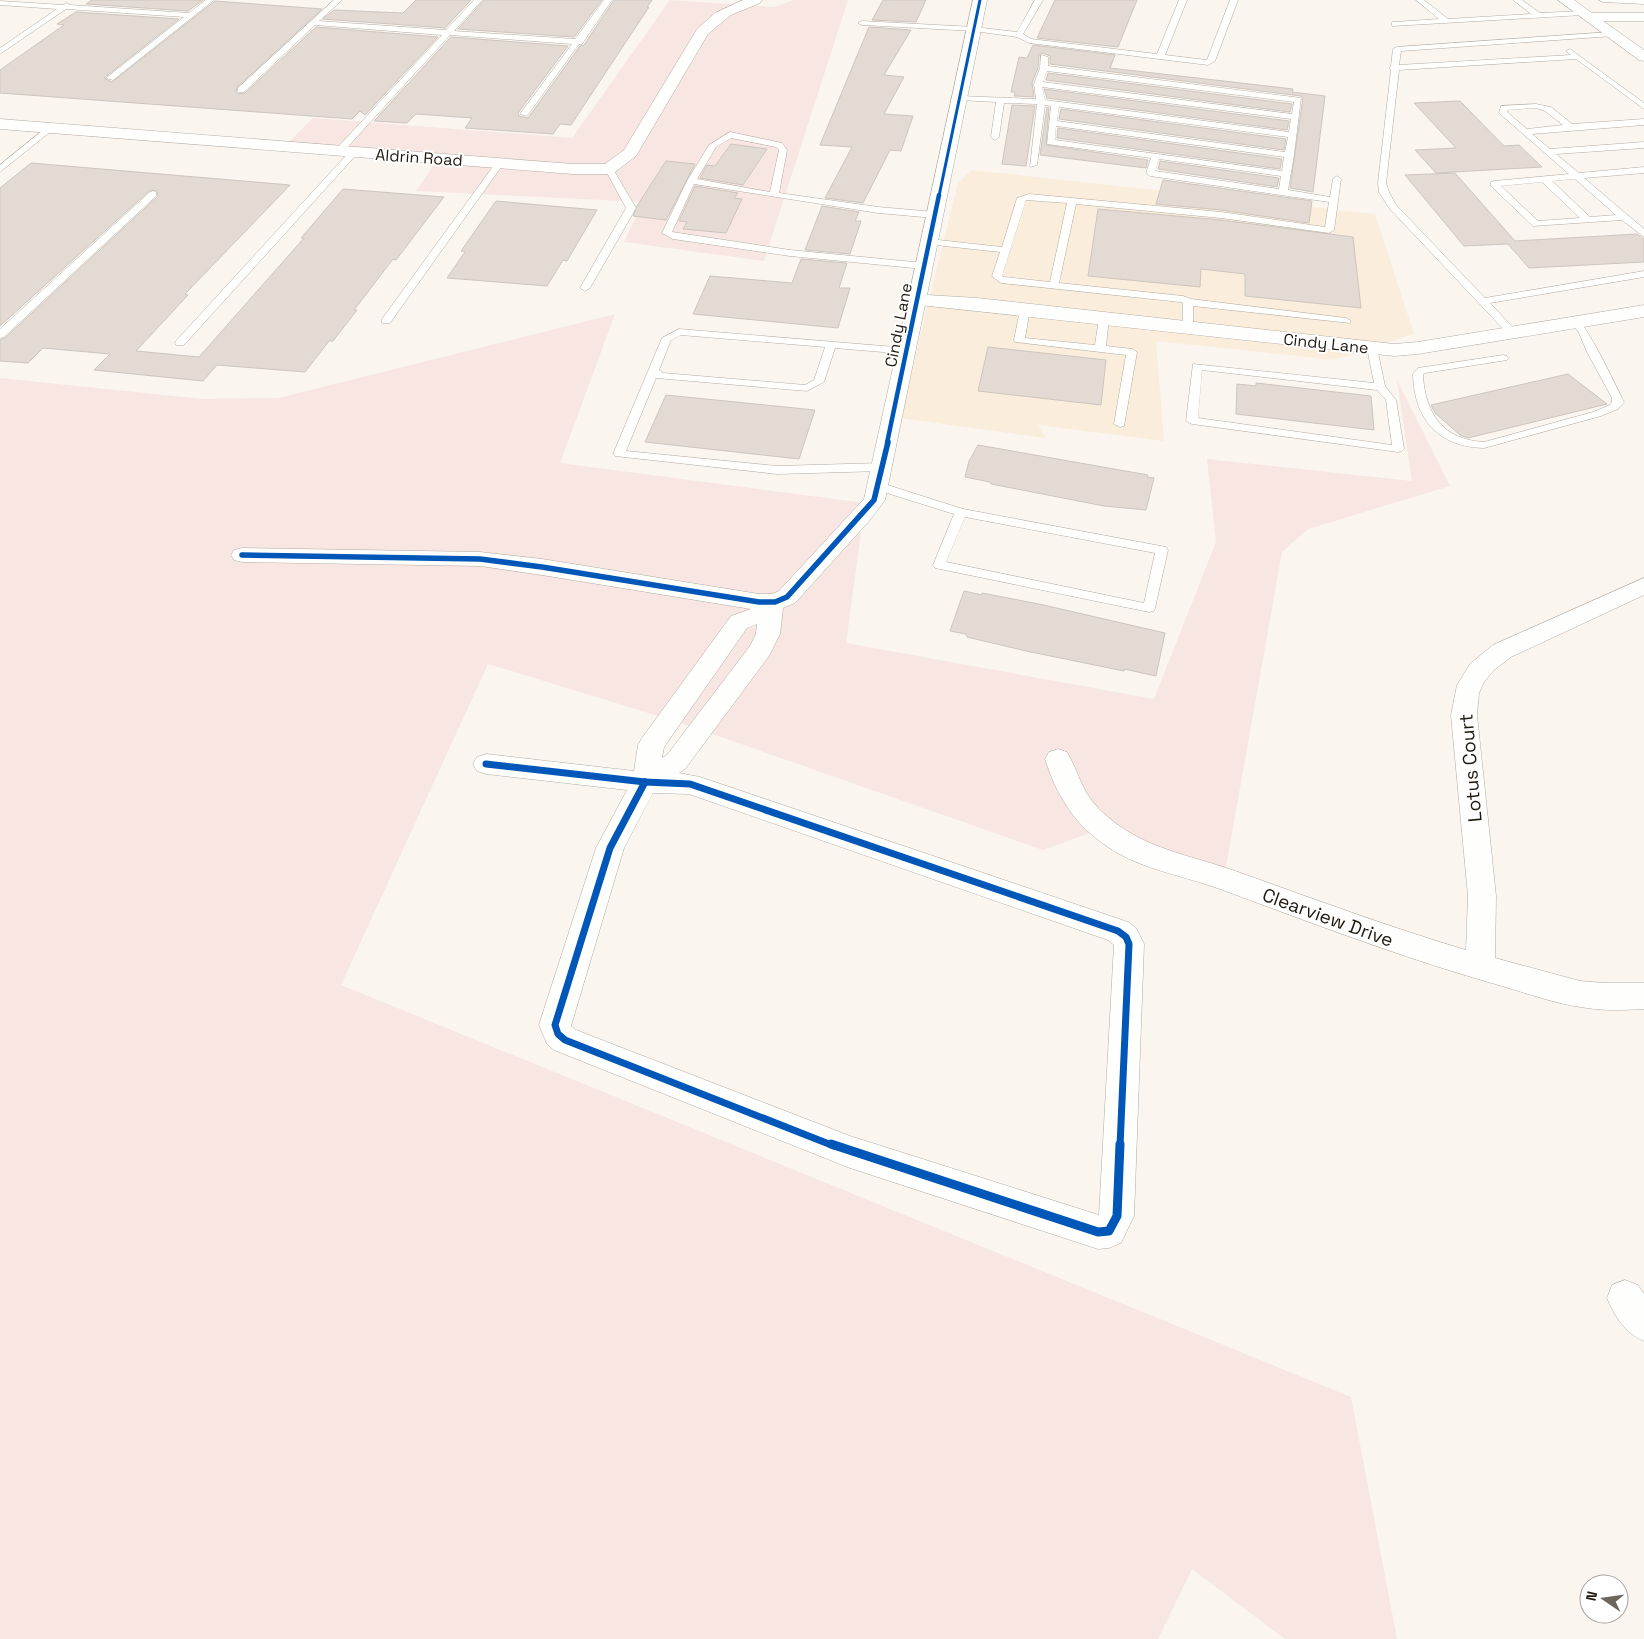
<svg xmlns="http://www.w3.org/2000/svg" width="1644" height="1639" viewBox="0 0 1644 1639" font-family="'Space Grotesk',sans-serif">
<rect width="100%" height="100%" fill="#faf5ef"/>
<polygon fill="#fbeddb" points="971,170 1375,214 1414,334 1335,360 1156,341 1164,441 1038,425 1046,438 900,418 958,183"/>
<g fill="#f8e6e3">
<polygon points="670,0 775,7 793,0 848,0 764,261 624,242 643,202 416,191 438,159 284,147 313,118 572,138"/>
<polygon points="615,314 560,463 865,503 846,643 1154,699 1216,542 1207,459 1412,481 1397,380 1450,486 1308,529 1282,552 1222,889 1093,832 1043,850 681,723 488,664 341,985 1351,1397 1397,1639 1285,1639 1192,1569 1158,1639 0,1639 0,378 203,399 278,398"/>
</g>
<g fill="#e3dad4" stroke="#cdc5bf">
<polygon points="92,0 203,0 188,11 86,4"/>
<polygon points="416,0 471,0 445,28 323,19 334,10 403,13"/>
<polygon points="484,0 602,0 574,37 458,29"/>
<polygon points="614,0 652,0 647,7 649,7 571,125 560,124 553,134 465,128 472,118 416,114 407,123 374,121 451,37 568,46 518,113 519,116 528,118 580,46 584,45"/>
<polygon points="883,0 926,0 916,22 872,20"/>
<polygon points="1055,0 1137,0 1118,47 1037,38"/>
<polygon points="215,1 322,9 237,87 236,92 238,94 245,93 316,27 438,37 365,115 360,111 352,119 0,93 0,70 64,25 57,24 76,12 179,19 104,78 112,82"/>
<polygon points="869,27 911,30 884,75 904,77 884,114 913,116 901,151 890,150 863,203 825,198 852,147 820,145"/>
<polygon points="1033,45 1115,55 1110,68 1293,89 1292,92 1325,96 1313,192 1290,188 1303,98 1301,96 1050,64 1050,56 1042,53 1039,55 1038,68 1032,83 1034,97 1014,96 1015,92 1011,92 1019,57 1027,58"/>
<polygon points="1048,73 1292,104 1290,112 1046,80"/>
<polygon points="1044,89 1289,121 1287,130 1047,98"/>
<polygon points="1460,101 1504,146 1519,145 1542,167 1436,173 1415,150 1456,148 1414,103"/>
<polygon points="1012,105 1035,106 1026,166 1002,164"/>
<polygon points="1047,107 1049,108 1046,145 1148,160 1146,168 1040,155"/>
<polygon points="1061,109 1286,139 1284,150 1059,119"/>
<polygon points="1058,128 1282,159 1280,169 1057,138"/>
<polygon points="731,144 767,149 743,185 700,178 707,165 715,166"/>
<polygon points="666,161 695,164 666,220 633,216 637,206"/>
<polygon points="1160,161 1279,178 1277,187 1158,169"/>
<polygon points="31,163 290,185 185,294 188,295 136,351 199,357 304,238 301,238 343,189 444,197 396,260 393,259 354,310 357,310 333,341 329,341 305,372 217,365 203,381 94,370 110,354 43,348 28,363 0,361 0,340 5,338 158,196 157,190 149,191 0,326 0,188"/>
<polygon points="1455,173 1515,241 1637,234 1644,239 1644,262 1529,268 1508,244 1464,246 1405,175"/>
<polygon points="1163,180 1312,201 1309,223 1221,210 1156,204"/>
<polygon points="695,186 738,193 734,198 742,199 726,233 683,229 687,222 679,221"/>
<polygon points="496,201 529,204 597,210 567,261 563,260 547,286 447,278 465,252 461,251"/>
<polygon points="822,206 859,212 855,221 861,221 850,254 805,250"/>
<polygon points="1098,209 1221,220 1353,237 1361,308 1245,296 1245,274 1201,269 1200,287 1088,276"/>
<polygon points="801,259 847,263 839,288 850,288 838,328 693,314 710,276 792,283"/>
<polygon points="988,347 1106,360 1101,405 978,391"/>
<polygon points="1568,374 1607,404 1468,438 1460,435 1435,413 1431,405"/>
<polygon points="1256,383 1371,396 1374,430 1236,414 1237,384 1256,386"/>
<polygon points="666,395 815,410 799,459 645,442"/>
<polygon points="978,445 1148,475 1147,477 1154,478 1146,510 1104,506 991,484 990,482 965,477 969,461"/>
<polygon points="964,591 982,595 982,593 1039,604 1165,633 1156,676 1124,669 1124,671 1026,651 967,637 966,634 950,631"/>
</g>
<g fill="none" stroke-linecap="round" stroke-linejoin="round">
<defs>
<g id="service">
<polygon points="206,0 214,0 113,80 106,78 184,17 66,9 0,54 0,48 57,9 0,5 0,1 63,5 67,3 70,5 189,13"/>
<polygon points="334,0 342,0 319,21 446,30 474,0 482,0 454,31 575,39 604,0 612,0 582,44 579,44 527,116 520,114 572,44 450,35 343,152 337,152 337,148 442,35 315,25 244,92 238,92 238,88"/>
<polygon points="1035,0 1043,0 1023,34 1031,39 1157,54 1179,0 1187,0 1165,55 1207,60 1230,0 1238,0 1215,61 1208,65 1029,43 1017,37 974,31 862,25 858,23 862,21 974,27 1017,32"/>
<polygon points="1416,0 1424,0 1448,19 1531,14 1513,0 1522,0 1540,13 1583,11 1587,13 1583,15 1392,26 1392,22 1395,22 1439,19"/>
<polygon points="1599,0 1644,0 1644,4 1603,2"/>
<polygon points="1611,32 1615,34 1614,36 1401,51 1399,65 1571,55 1566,51 1570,49 1644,103 1644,109 1576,59 1399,70 1386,183 1389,192 1396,205 1485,298 1644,271 1644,277 1490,303 1518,333 1517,335 1509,335 1389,208 1379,192 1378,183 1391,70 1389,68 1391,66 1393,49 1397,47"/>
<path d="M 1041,55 L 1048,57 L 1048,66 L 1301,98 L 1294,155 L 1288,190 L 1330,197 L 1333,179 L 1337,176 L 1341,179 L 1334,230 L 1329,233 L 1221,218 L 1076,204 L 1059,283 L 1183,296 L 1191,299 L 1346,318 L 1351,321 L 1350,323 L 1193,306 L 1193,328 L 1188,331 L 1183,328 L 1183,303 L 1180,302 L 1001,283 L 992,276 L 1000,252 L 926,244 L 924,242 L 929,239 L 1002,247 L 1017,198 L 1029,194 L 1221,212 L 1325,227 L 1329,202 L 1150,176 L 1146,173 L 1151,158 L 1047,144 L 1051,106 L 1045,105 L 1037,165 L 1030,167 L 1037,104 L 1004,103 L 999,137 L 995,140 L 991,137 L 996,102 L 959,100 L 955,98 L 959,96 L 1036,99 L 1034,84 L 1040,68 ZM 1047,71 L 1294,102 L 1292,114 L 1043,82 ZM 1042,87 L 1291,119 L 1289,132 L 1045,100 ZM 1059,107 L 1288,137 L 1285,152 L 1057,121 ZM 1056,126 L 1284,157 L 1282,171 L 1055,140 ZM 1159,159 L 1281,176 L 1279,189 L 1155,171 ZM 1026,200 L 1067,203 L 1050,282 L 1004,277 L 1002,276 Z"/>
<path d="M 1536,104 L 1551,107 L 1572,124 L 1644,119 L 1644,125 L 1532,134 L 1550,149 L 1644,142 L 1644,148 L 1556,154 L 1579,173 L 1644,167 L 1644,173 L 1584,178 L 1644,229 L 1644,237 L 1622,220 L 1533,226 L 1491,186 L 1491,182 L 1494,181 L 1569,174 L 1499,113 L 1501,106 ZM 1536,108 L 1545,111 L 1563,125 L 1527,129 L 1507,112 L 1508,110 ZM 1575,179 L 1616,215 L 1590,217 L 1552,181 ZM 1542,182 L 1580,218 L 1538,221 L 1501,186 Z"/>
<polygon points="48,126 55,128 0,172 0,165"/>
<path d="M 730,132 L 782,143 L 787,150 L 779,193 L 878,207 L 935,212 L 940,215 L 935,218 L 878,213 L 694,184 L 672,232 L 790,250 L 924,263 L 929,266 L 924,269 L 790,256 L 673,239 L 662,233 L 687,181 L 709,145 ZM 731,138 L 776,147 L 779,150 L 770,192 L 697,179 L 716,147 Z"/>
<polygon points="354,149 358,152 357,154 184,345 176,345 175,343 176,341 351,150"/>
<polygon points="500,160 504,163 390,323 382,323 382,319 497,161"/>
<polygon points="609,166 613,169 636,208 590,288 585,291 580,288 626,208 605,169"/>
<polygon points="153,191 156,192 156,196 4,337 0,338 0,329 150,192"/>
<polygon points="1025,307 1030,310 1025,338 1095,345 1099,318 1104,315 1108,316 1109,318 1106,346 1132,349 1137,352 1124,426 1120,427 1114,424 1126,355 1015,342 1014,340 1020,310"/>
<path d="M 1576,319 C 1586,322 1615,384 1622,398 L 1624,402 L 1618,409 L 1601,416 L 1484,448 C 1438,447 1414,419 1413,374 L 1418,368 L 1503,355 L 1507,356 L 1508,358 L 1507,360 L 1425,373 L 1423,375 C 1425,413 1443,440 1484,442 L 1593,412 L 1610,405 L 1612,402 L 1612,398 L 1587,352 L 1579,333 L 1571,322 Z"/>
<path d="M 679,329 L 907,348 L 912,351 L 907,354 L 835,348 L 824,382 L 807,391 L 656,378 L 626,451 L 777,466 L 882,463 L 888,467 L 882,471 L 777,474 L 615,456 L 613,454 L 662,338 ZM 681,335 L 825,347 L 814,380 L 805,385 L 663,373 L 659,370 L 671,340 Z"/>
<path d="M 1372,345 L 1377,348 L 1385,386 L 1396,400 L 1404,449 L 1402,451 L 1398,452 L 1192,424 L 1186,421 L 1193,364 L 1374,383 L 1367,348 ZM 1202,370 L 1377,390 L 1386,400 L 1392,445 L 1198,418 Z"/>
<path d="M 878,482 L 963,509 L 1166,547 L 1168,550 L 1155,608 L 1154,611 L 1149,612 L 935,568 L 933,565 L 954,514 L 874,489 L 872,486 ZM 965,517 L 1155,553 L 1144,603 L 946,562 Z"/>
</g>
<g id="minor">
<polygon points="743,0 762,0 760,3 731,15 708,34 636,156 615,172 609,174 573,174 0,129 0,119 573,164 605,164 624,150 697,29 715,13"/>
<path d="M 917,294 L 924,296 L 926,300 L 885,500 L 870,520 L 795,603 L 783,608 L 780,634 L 769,656 L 685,769 L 679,773 L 700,777 L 1128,922 L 1136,928 L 1144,944 L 1134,1216 L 1121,1243 L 1109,1248 L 1098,1249 L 850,1168 L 554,1050 L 547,1044 L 539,1025 L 596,848 L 627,790 L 486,774 L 477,771 L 473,764 L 477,757 L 486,754 L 634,771 L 638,745 L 642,738 L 731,616 L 751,609 L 542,575 L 480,566 L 242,562 L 234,560 L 231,555 L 234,550 L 242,548 L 480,552 L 542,559 L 759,594 L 772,594 L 779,591 L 864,499 L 908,300 L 910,296 ZM 757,624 L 756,634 L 750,646 L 667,755 L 662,758 L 664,747 L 747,628 ZM 653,793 L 689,794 L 1108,940 L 1114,945 L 1099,1215 L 850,1136 L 576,1030 L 571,1026 L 624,848 Z"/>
<path d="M 1644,578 L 1644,595 L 1511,657 L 1494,670 L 1484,682 L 1479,693 L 1477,715 L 1496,896 L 1495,958 L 1580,981 L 1604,983 L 1644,983 L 1644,1009 C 1625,1010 1606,1011 1587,1008 C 1554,1004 1521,991 1488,982 C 1398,956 1309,922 1220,889 C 1179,874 1136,869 1101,842 C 1072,821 1056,793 1045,759 L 1049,752 L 1058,749 L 1067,752 C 1083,781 1081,795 1109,818 C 1147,850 1194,856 1238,872 C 1314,899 1389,927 1466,950 L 1468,896 L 1451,715 L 1457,685 L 1470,664 L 1493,645 Z"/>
<path d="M 1625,1280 L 1638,1285 L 1644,1294 L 1644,1341 C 1625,1333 1615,1317 1607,1298 L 1612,1285 Z"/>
</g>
<g id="tertiary">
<polygon points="973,0 987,0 927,295 977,298 1394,344 1418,342 1644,305 1644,317 1418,354 1394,356 910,304 908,300"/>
<polygon points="1558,0 1574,0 1592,13 1644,13 1644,21 1603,21 1644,50 1644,61 1639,60"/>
</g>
</defs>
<use href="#service" stroke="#b1aba3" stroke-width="1"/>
<use href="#minor" stroke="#b1aba3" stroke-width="1"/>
<use href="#tertiary" stroke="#b1aba3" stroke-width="1"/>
<use href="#service" fill="#fefefd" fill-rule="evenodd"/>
<use href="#minor" fill="#fefefd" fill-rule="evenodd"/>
<use href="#tertiary" fill="#fefefd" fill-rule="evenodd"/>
<defs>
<polyline id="cycleway-far4" points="939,196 980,0"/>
<polyline id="cycleway-far3" points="887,443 939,195"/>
<polyline id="cycleway-far2" points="242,555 480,559 542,567 759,602 775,602 787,597 874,500 888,442"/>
<g id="cycleway-far1">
<polyline points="486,764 645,782"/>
<polyline points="645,782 690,784 1118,931 1126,937 1129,944 1120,1146"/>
<polyline points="645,782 610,848 555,1025 558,1034 565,1040 834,1146"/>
</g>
<polyline id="cycleway" points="831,1144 1098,1232 1109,1231 1117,1216 1120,1144"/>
</defs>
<use href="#cycleway-far4" stroke="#fff" stroke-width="5"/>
<use href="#cycleway-far3" stroke="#fff" stroke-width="6"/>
<use href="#cycleway-far2" stroke="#fff" stroke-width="8"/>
<use href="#cycleway-far1" stroke="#fff" stroke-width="10"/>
<use href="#cycleway" stroke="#fff" stroke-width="12"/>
<use href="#cycleway-far4" stroke="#0057b8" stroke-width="3"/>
<use href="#cycleway-far3" stroke="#0057b8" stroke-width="4.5"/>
<use href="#cycleway-far2" stroke="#0057b8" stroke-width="5.5"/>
<use href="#cycleway-far1" stroke="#0057b8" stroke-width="7"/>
<use href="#cycleway" stroke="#0057b8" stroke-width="9"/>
</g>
<g text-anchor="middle" stroke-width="4" stroke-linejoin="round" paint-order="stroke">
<g font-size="16" fill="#20190e" stroke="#fff">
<text transform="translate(419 157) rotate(4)" y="6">Aldrin Road</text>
<text transform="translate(898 325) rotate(-79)" y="6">Cindy Lane</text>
<text transform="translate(1326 343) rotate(6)" y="6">Cindy Lane</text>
</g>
<g font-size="19" fill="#20190e" stroke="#fff">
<text transform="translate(1470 768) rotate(-95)" y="7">Lotus Court</text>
<text transform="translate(1328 917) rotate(20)" y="7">Clearview Drive</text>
</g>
</g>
<g transform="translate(1604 1599) rotate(283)"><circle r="24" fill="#ffffff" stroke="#a6a39f"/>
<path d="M0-4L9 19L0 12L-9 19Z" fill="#6c665d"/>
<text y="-8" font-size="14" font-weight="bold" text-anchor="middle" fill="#20190e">N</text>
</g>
</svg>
